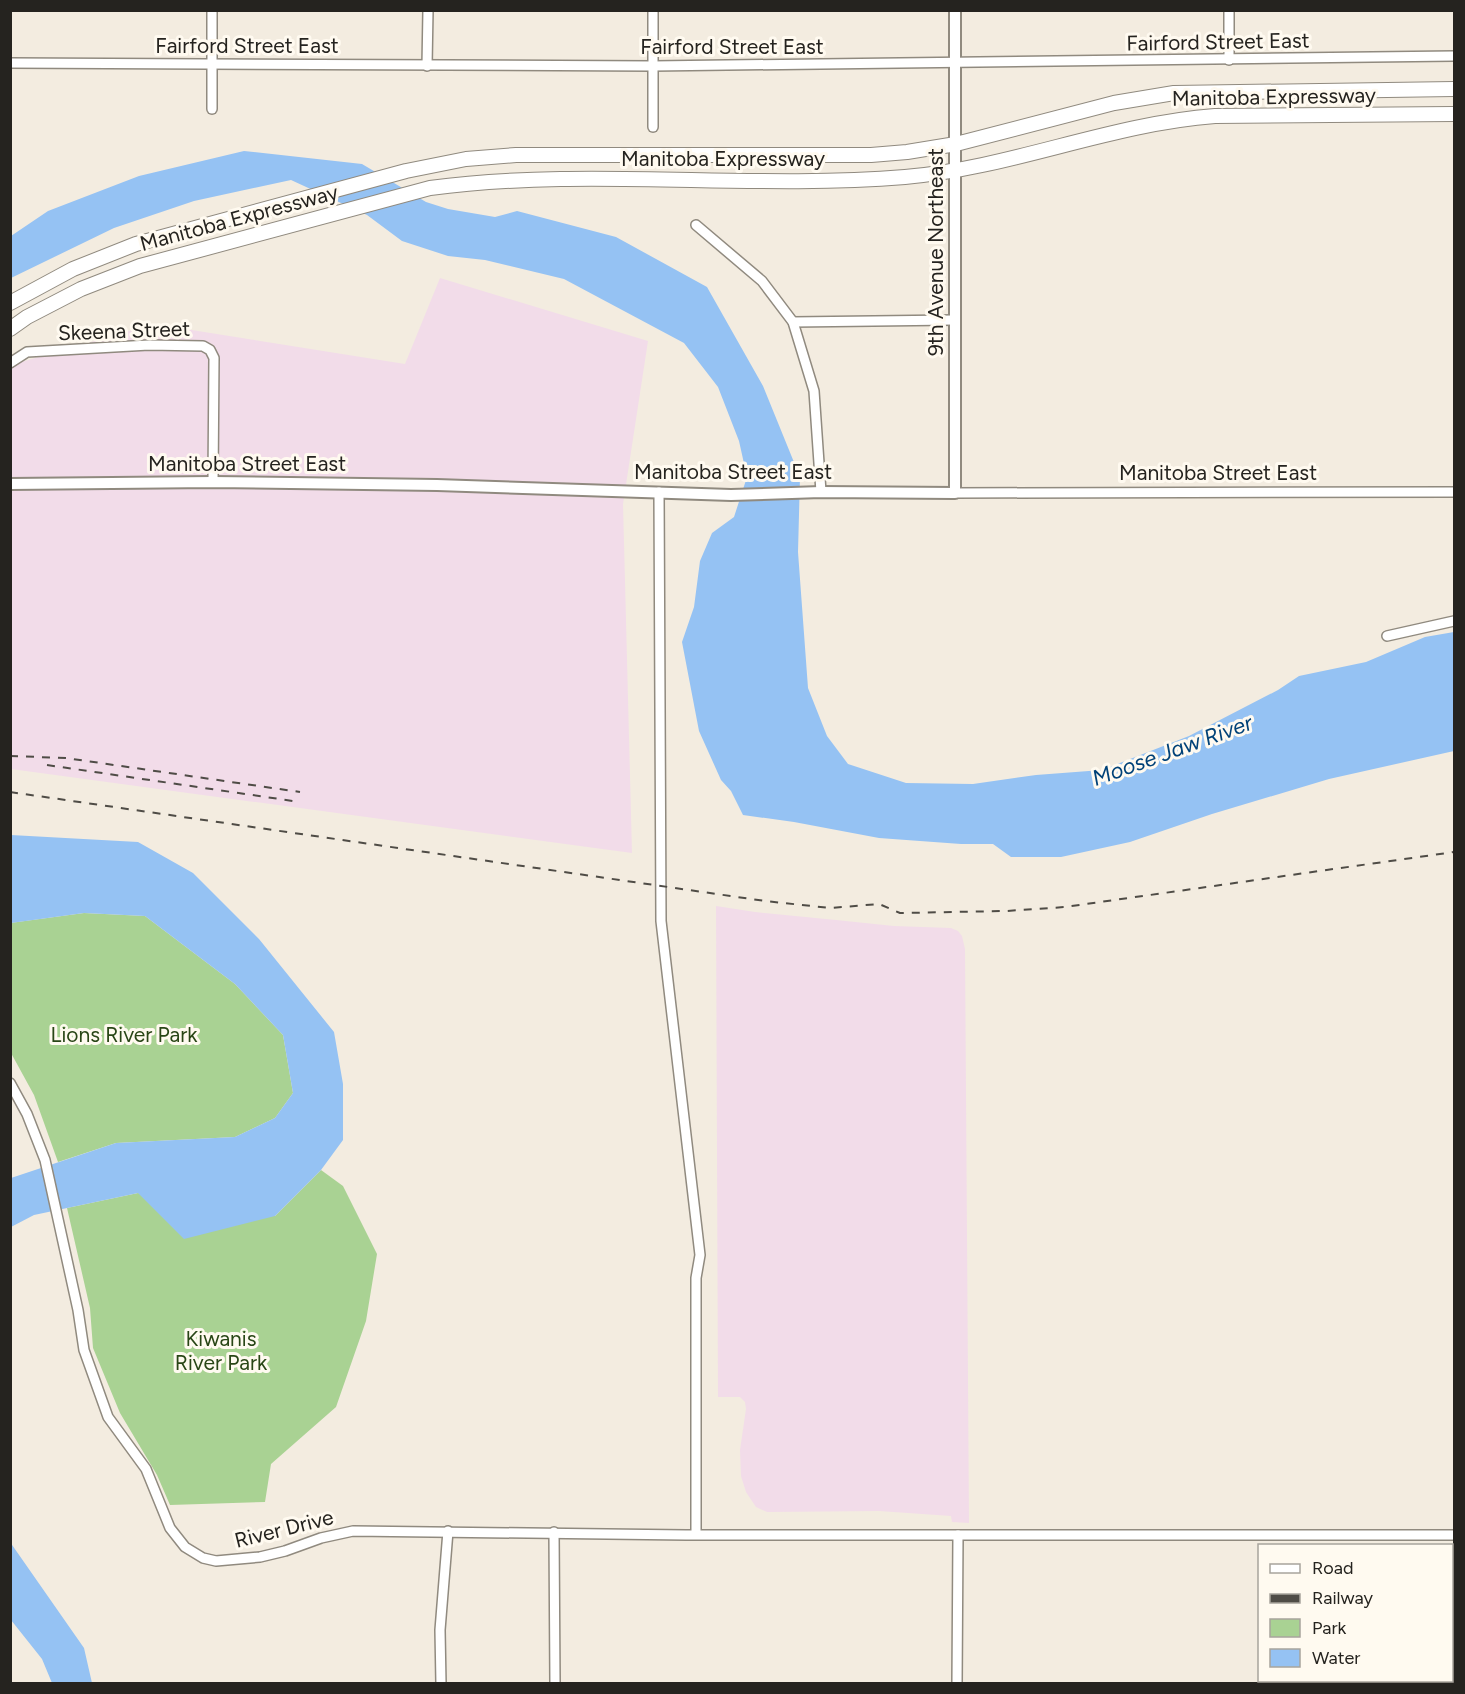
<svg xmlns="http://www.w3.org/2000/svg" width="1465" height="1694" viewBox="0 0 1465 1694" font-family="Figtree,sans-serif">
<rect width="100%" height="100%" fill="#f3ece0"/>
<g fill="#f2dce9">
<polygon points="440,278 648,341 623,504 632,853 11,769 11,365 154,324 405,364"/>
<polygon points="716,906 755,912 836,920 894,926 951,928 958,931 962,936 965,949 969,1523 952,1522 951,1516 879,1511 767,1512 756,1507 746,1492 741,1476 740,1450 746,1409 745,1402 740,1397 718,1397"/>
</g>
<g fill="#a9d293">
<polygon points="84,913 145,916 235,984 283,1035 293,1093 275,1118 235,1137 116,1143 58,1162 34,1095 11,1053 10,923"/>
<polygon points="321,1170 343,1186 377,1254 366,1321 336,1407 271,1464 265,1502 170,1505 157,1475 120,1413 93,1348 90,1308 67,1208 138,1193 275,1216"/>
</g>
<g fill="#95c2f3">
<polygon points="244,151 362,164 426,202 448,209 495,217 517,211 616,237 707,287 763,386 800,477 798,552 808,688 827,736 848,764 906,783 973,784 1036,775 1102,770 1189,736 1278,690 1299,676 1366,662 1425,637 1454,632 1454,751 1329,779 1212,814 1130,842 1061,857 1011,857 993,844 961,844 879,838 794,822 743,815 731,791 721,780 699,731 682,642 694,607 700,561 712,533 734,517 747,477 739,441 718,387 684,343 564,279 485,260 448,256 402,241 367,215 291,180 194,201 114,228 11,278 11,236 48,211 139,176"/>
<polygon points="11,835 138,842 193,873 259,939 334,1032 343,1084 343,1140 321,1170 275,1216 184,1239 138,1193 34,1215 11,1227 11,1178 116,1143 235,1137 275,1118 293,1093 283,1035 235,984 145,916 84,913 11,923"/>
<polygon points="10,1542 84,1648 92,1683 52,1683 42,1659 11,1620"/>
</g>
<g fill="none" stroke-linecap="round" stroke-linejoin="round">
<defs>
<g id="minor">
<polyline points="212,10 212,109"/>
<polyline points="1229,60 1229,10"/>
<polyline points="10,63 653,66 1454,56"/>
<polyline points="427,66 428,10"/>
<polyline points="653,127 653,10"/>
<polyline points="696,225 762,281 793,322 814,391 821,492"/>
<polyline points="793,322 954,320"/>
<polyline points="10,363 27,352 149,345 203,346 210,350 214,358 213,482"/>
<polyline points="659,492 661,921 700,1255 696,1278 696,1534"/>
<polyline points="955,493 1454,492"/>
<polyline points="1387,636 1454,621"/>
<polyline points="10,1083 27,1114 45,1160 78,1310 84,1350 108,1417 146,1469 170,1528 185,1547 203,1558 216,1561 260,1557 285,1551 321,1538 353,1531 686,1535 1454,1535"/>
<polyline points="554,1532 555,1684"/>
<polyline points="441,1684 440,1630 448,1531"/>
<polyline points="957,1684 958,1535"/>
</g>
<polyline id="tertiary" points="10,484 213,482 437,485 731,495 821,492 955,493 955,10"/>
<g id="primary">
<polyline points="10,303 73,269 136,244 406,171 466,159 516,155 871,155 907,152 956,144 1114,103 1174,93 1454,89"/>
<path d="M 10,329 L 27,317 L 81,289 L 140,266 L 430,188 C 588,167 747,190 905,177 C 1011,168 1109,124 1215,116 L 1454,114"/>
</g>
</defs>
<use href="#minor" stroke="#908a7f" stroke-width="12"/>
<use href="#tertiary" stroke="#908a7f" stroke-width="14"/>
<use href="#primary" stroke="#908a7f" stroke-width="16"/>
<use href="#minor" stroke="#fff" stroke-width="9"/>
<use href="#tertiary" stroke="#fff" stroke-width="10"/>
<use href="#primary" stroke="#fff" stroke-width="14"/>
<g stroke="#4f4c46" stroke-width="2" stroke-dasharray="8 8" stroke-linecap="butt">
<polyline points="10,756 66,758 300,792"/>
<polyline points="47,765 300,802"/>
<polyline points="10,792 765,901 830,908 879,904 900,913 1006,911 1065,907 1454,852"/>
</g>
</g>
<g text-anchor="middle" stroke-width="6" stroke-linejoin="round" paint-order="stroke">
<g font-size="21" fill="#25231f" stroke="#fffaf0">
<text transform="translate(1218 42) rotate(-1)" y="7">Fairford Street East</text>
<text x="247" y="53">Fairford Street East</text>
<text x="732" y="54">Fairford Street East</text>
<text transform="translate(1274 97) rotate(-1)" y="7">Manitoba Expressway</text>
<text x="723" y="166">Manitoba Expressway</text>
<text transform="translate(239 218) rotate(-15)" y="7">Manitoba Expressway</text>
<text transform="translate(936 252) rotate(-90)" y="7">9th Avenue Northeast</text>
<text transform="translate(124 331) rotate(-2)" y="7">Skeena Street</text>
<text x="247" y="471">Manitoba Street East</text>
<text x="733" y="479">Manitoba Street East</text>
<text x="1218" y="480">Manitoba Street East</text>
<text transform="translate(284 1529) rotate(-14)" y="7">River Drive</text>
</g>
<g font-size="21" fill="#294616" stroke="#fffaf0">
<text x="124" y="1042">Lions River Park</text>
<text x="221" y="1346">Kiwanis<tspan x="221" dy="24">River Park</tspan></text>
</g>
<g font-size="22" font-style="italic" fill="#004278" stroke="#fffaf0">
<text transform="translate(1172 750) rotate(-20)" y="8">Moose Jaw River</text>
</g>
</g>
<rect width="1465" height="1694" fill="none" stroke="#25231f" stroke-width="24"/>
<rect x="1258" y="1544" width="195" height="138" fill="#fffaf0" stroke="#a8a49c" stroke-width="1.5"/>
<rect x="1270" y="1564" width="30" height="9" fill="#ffffff" stroke="#a8a49c" stroke-width="1.5"/>
<text x="1312" y="1574" font-size="18" fill="#25231f">Road</text>
<rect x="1270" y="1594" width="30" height="9" fill="#4f4c46" stroke="#a8a49c" stroke-width="1.5"/>
<text x="1312" y="1604" font-size="18" fill="#25231f">Railway</text>
<rect x="1270" y="1619" width="30" height="18" fill="#a9d293" stroke="#a8a49c" stroke-width="1.5"/>
<text x="1312" y="1634" font-size="18" fill="#25231f">Park</text>
<rect x="1270" y="1649" width="30" height="18" fill="#95c2f3" stroke="#a8a49c" stroke-width="1.5"/>
<text x="1312" y="1664" font-size="18" fill="#25231f">Water</text>
</svg>
